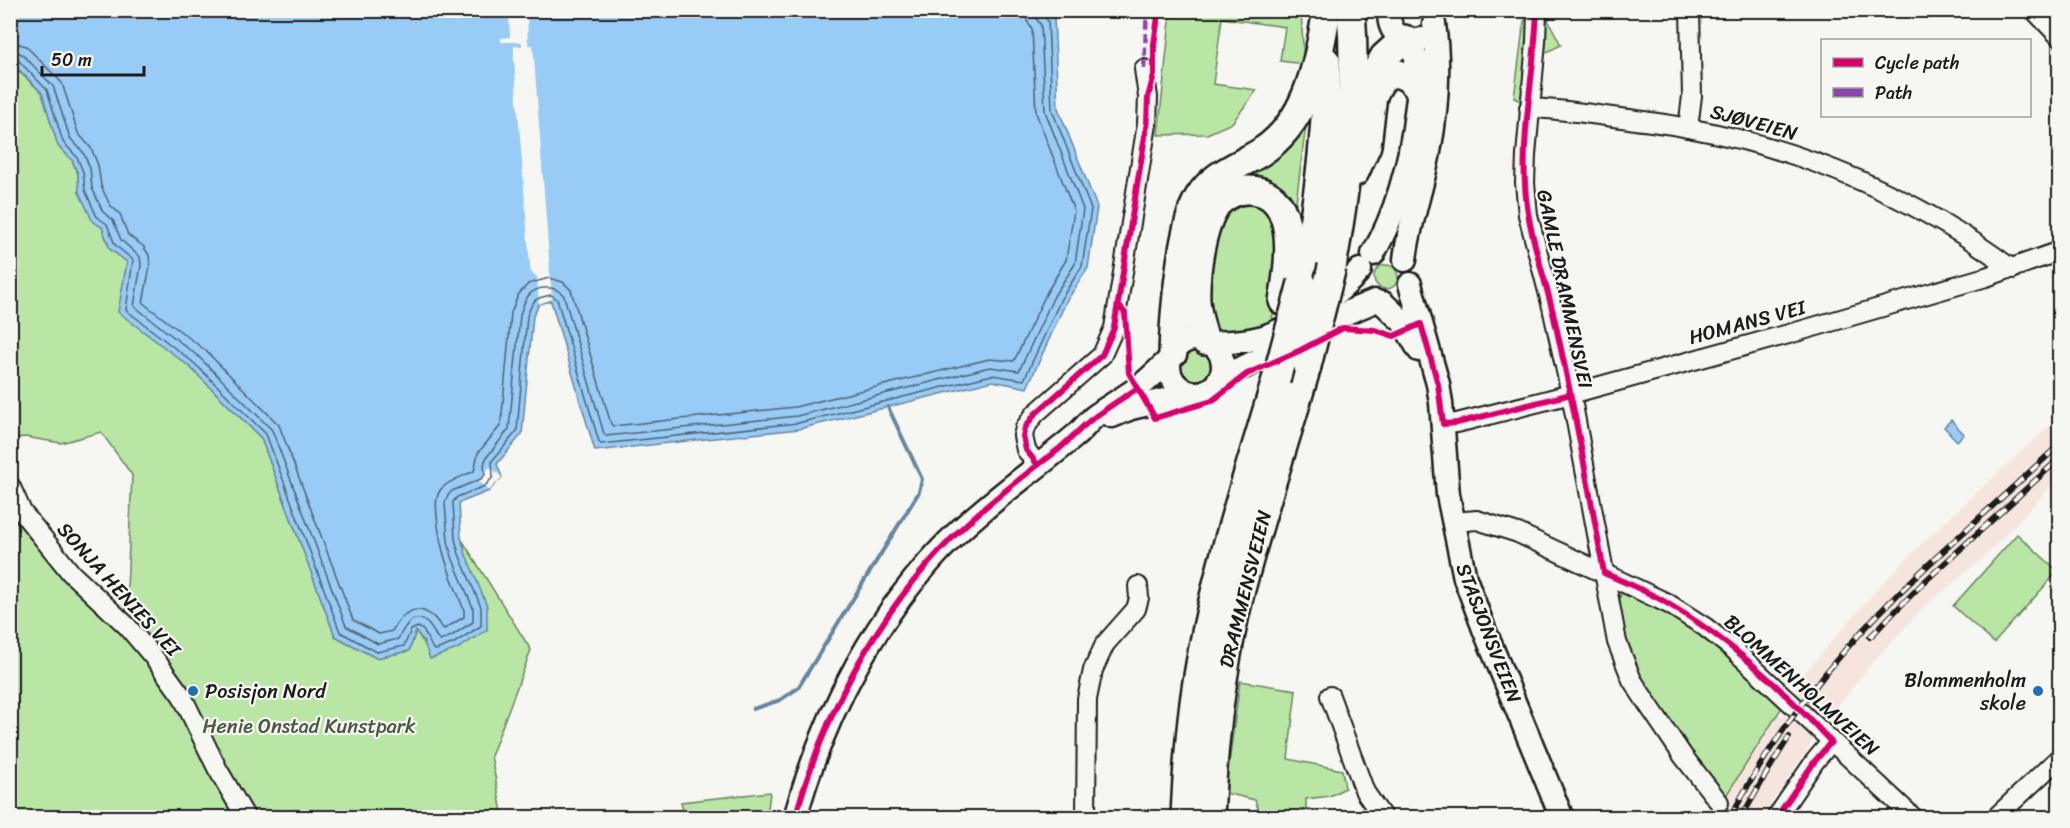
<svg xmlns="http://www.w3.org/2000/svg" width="2070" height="828" viewBox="0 0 2070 828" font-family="Sriracha,sans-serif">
<rect width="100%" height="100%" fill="#f6f6f2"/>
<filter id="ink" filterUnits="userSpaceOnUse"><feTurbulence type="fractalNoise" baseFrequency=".0167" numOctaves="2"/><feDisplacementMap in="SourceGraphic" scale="12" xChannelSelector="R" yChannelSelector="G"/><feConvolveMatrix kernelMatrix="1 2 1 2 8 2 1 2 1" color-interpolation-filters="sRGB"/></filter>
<g filter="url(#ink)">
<polygon fill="#f6e5de" points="2059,417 2059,478 1984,557 1923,608 1872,663 1834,711 1826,712 1818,709 1807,724 1814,733 1811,744 1762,817 1718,818 1744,762 1773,715 1785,715 1797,699 1795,684 1877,589 1920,545"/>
<g fill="#b9e6a4" stroke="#6a8160" stroke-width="1.5">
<polygon points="1171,11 1301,11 1304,64 1280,61 1285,27 1222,18 1213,84 1257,90 1232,123 1207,134 1158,135"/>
<polygon points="1535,11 1557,11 1548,20 1561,45 1543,54 1525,103 1514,98 1524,21"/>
<polygon points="11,64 42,93 58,145 72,160 78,174 79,192 102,227 110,249 127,262 119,312 190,367 261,438 335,636 376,658 409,651 416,631 427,648 465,552 462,540 531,650 491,756 503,817 256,817 180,684 126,614 132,475 101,432 61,443 25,437 11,439"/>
<polygon points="1307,117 1295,210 1230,185"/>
<polygon points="1246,197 1275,211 1279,290 1270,326 1222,333 1213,328 1205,316 1216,220"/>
<circle cx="1386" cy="277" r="12"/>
<circle cx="1196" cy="365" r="15"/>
<polygon points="10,495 172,681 244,817 11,817"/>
<polygon points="2017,534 2058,571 1994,643 1953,606"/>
<polygon points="1621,591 1702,632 1784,704 1724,799 1658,716 1616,632"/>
<polygon points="1240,681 1296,690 1288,759 1342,770 1345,788 1330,796 1306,799 1306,817 1261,817 1255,800 1225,793"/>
<polygon points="770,792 767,817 684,817 681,802"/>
</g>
<g fill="#98cbf5" stroke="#66859e" stroke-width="1.5">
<polygon points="11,11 1043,11 1054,16 1058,108 1097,207 1088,268 1066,302 1027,388 993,381 799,429 595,451 551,301 539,304 533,316 522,434 497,464 502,477 489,491 459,503 461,537 465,552 487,606 487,630 457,649 430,659 424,642 416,631 409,651 376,658 335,636 261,438 190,367 118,312 127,262 110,249 102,227 93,222 79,192 78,174 72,160 58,146 42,93 11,62"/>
<polygon points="1951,420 1964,434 1957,441 1944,427"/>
</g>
<g fill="#f6f6f2">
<polygon points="494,11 524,11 524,14 527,14 528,45 533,45 552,299 539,304 537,277 531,272 530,266 514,60 514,46 522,46 522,42 501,42 501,38 510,37 509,16 494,16"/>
<polygon points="490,467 502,477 489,491 478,481"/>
</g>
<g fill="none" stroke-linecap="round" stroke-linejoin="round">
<g stroke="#4e6273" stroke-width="1.5">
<path d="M 10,41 L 26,46 L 62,83 L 78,133 L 91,148 L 98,165 L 101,186 L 110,205 L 120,214 L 128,235 L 143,246 L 149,255 L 150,266 L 143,303 L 205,350 L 279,425 L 353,620 L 379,634 L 392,631 C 399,617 413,602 431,615 C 436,618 439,625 444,629 L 464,617 L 464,610 C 451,576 440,553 437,516 C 436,506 435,497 441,489 C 449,480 464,476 474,471 L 478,453 L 501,425 L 511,313 L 518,295 L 528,284 L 549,278 L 563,282 L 571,290 L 611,424 L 613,426 L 795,407 L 989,359 L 1014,361 L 1047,292 L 1066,260 L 1074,211 L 1036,113 L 1032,29 L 1027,21 L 1026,10"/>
<path d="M 10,50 L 22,54 L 53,86 L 70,138 L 83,152 L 90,168 L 92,188 L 103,212 L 113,220 L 121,240 L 140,257 L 141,265 L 134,306 L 199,357 L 272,430 L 346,626 L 378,644 L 398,639 C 404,628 413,609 428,624 C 433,629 435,636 440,641 L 451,636 L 473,622 L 473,608 L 452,557 L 448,541 L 445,503 L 448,495 L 452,491 L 481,479 L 485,475 L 484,465 L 486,458 L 509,429 L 520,315 C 522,309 524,301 528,296 C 537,285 556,285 564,296 L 604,434 L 606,436 L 797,416 L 990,367 L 1019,371 L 1054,296 L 1075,264 L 1083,209 L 1045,111 L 1041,25 L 1035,17 L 1035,10"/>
<path d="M 10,58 L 17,59 L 47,90 L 63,142 L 77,157 L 83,172 L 85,190 L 97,217 L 107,224 L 115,245 L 133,260 L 126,310 L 194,363 L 266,434 L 340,632 L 377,652 L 404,646 L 411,630 L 418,627 L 423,630 L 433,649 L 436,650 L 454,643 L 481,626 L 481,607 L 459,554 L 455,539 L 453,502 L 457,497 L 485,486 L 493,477 L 492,461 L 517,431 L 527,316 C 533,300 534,298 551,295 L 557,299 L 599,442 L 601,444 L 798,423 L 992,375 L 1024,380 L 1061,299 L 1082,266 L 1091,209 L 1052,110 L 1048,21 L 1043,15 L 1042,10"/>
</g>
<polyline stroke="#66859e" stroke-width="4" points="753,709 780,700 798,688 919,492 922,479 888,407"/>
<defs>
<g id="minor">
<polyline points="1537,10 1536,42 1526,155 1525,183 1528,215 1552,307 1571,394 1617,642 1632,680 1645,700 1683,756 1719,802"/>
<polyline points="2034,10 2060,37"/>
<path d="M 1529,108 C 1563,109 1596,115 1629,119 C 1649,122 1669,124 1688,128 C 1804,149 1918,198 2012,269"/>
<polyline points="1688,128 1692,96 1690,10"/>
<polyline points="1443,424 1457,423 1571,394 1803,330 1986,277 2060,251"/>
<polyline points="1038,465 1026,450 1023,436 1025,428 1035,414 1102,355 1114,328 1147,124 1148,97 1144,69"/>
<polyline points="10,485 22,512 71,573 127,626 155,659 182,696 217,768 246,818"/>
<polyline points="1453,522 1477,520 1518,533 1669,604 1705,627 1733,649 1914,818"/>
<polyline points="1330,696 1365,792 1383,818"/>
<polyline points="1086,818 1087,699 1093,670 1105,644 1136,609 1139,598 1138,586"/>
<polyline points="1776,818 1815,761 1831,742"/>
<polyline points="1995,818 2060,757"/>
</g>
<g id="major">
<path d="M 1390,10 C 1386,30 1401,45 1421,39"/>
<path d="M 1373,254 C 1398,210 1410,164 1416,113 C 1418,98 1421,82 1418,67 C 1417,58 1413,49 1409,40"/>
<path d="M 1405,260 C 1409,223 1422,189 1429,152 C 1437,110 1440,66 1434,24"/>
<polyline points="1410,284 1438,384 1441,403 1448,495 1465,578 1484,629 1562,818"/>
<polyline points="1383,303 1403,322 1419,350"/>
<circle cx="1196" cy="366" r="27"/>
<path d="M 1209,343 C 1229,342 1250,342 1269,335 C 1300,322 1338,296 1360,270"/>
<polyline points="1219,379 1300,340 1346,313 1375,301"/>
<polyline points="1112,416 1131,408 1195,393"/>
<path d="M 795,818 C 824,713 877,611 955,535 C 992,499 1035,470 1075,436 C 1082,431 1087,423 1094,417 C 1107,407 1122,399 1136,389 C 1148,381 1159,369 1170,359"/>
</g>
<g id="highway">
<path d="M 1373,95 C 1376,90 1379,83 1383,79 C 1395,66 1412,79 1419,90"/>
<polyline points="1355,172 1367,145 1373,95 1372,85 1374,75 1384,57 1404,39"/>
<path d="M 1332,267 C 1347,184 1358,96 1351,10"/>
<path d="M 1302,283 C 1317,210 1328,136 1326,61"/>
<path d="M 1205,341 C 1201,328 1197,315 1196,301 C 1195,274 1201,226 1217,204 C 1225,195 1238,189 1250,190 C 1301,192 1289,268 1283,301"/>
<path d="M 1173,353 C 1174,317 1181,225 1199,197 C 1214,173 1239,166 1261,152 C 1305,124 1317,69 1325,21"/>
<path d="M 1185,818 C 1187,770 1190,723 1198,676 C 1214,576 1247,478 1276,380"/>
<path d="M 1210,818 C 1213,744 1222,668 1239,597 C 1259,519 1285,443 1307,366"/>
</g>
</defs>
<use href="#minor" stroke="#1c1c1c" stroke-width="22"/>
<use href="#major" stroke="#1c1c1c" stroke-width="27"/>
<use href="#highway" stroke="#1c1c1c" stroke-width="32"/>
<use href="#minor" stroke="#f6f6f2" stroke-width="18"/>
<use href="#major" stroke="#f6f6f2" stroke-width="22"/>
<use href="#highway" stroke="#f6f6f2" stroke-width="27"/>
<defs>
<g id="rail">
<polyline points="1870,637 1922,584 2060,458"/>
<path d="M 1730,818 C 1762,757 1801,701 1846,649 C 1911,575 1988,512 2060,444"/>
<polyline points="1741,818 1769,769 1789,737"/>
</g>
</defs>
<use href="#rail" stroke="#1c1c1c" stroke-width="6"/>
<use href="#rail" stroke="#f6f6f2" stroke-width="4" stroke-dasharray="11" stroke-linecap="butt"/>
<defs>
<g id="highway-bridge">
<polyline points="1307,366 1332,267"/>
<polyline points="1276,380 1302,283"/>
</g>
</defs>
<use href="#highway-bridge" stroke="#1c1c1c" stroke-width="32" stroke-linecap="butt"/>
<use href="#highway-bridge" stroke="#f6f6f2" stroke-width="27"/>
<polyline stroke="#8e44ad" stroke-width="4.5" stroke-dasharray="9 4.5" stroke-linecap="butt" points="1144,69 1147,10"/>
<defs>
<g id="cycleway">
<path d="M 1537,10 C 1535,68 1522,126 1525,184 C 1527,230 1544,273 1554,317 C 1573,402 1589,487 1604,573 C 1626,583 1650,592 1670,605 C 1730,640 1785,691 1831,742 L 1815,761 L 1776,818"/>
<polyline points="1118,305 1125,313 1129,373 1155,418 1212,401 1247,374 1301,350 1343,328 1375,330 1394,336 1421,324 1438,384 1443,424 1457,423 1571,394"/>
<polyline points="1038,465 1026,450 1023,436 1025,428 1035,414 1102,355 1114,328 1147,124 1148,97 1154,75 1154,44 1159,10"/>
<path d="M 795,818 C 824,713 877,613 954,536 C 986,504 1024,476 1059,449 C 1072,438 1083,425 1096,416 C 1110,406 1124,397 1138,388"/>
</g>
</defs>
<use href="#cycleway" stroke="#f6f6f2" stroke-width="10"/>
<use href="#cycleway" stroke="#d6006c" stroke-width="6"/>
</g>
</g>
<g fill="#1f6fb2" stroke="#f6f6f2" stroke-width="2">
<circle cx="193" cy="691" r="6"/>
<circle cx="2038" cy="691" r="6"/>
</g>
<g text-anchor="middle" stroke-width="4.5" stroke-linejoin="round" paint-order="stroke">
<g font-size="20" fill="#1c1c1c" stroke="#f6f6f2">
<text transform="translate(1754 122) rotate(15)" y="7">SJØVEIEN</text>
<text transform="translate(1565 289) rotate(78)" y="7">GAMLE DRAMMENSVEI</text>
<text transform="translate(1747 322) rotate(-15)" y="7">HOMANS VEI</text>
<text transform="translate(119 589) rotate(48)" y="7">SONJA HENIES VEI</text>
<text transform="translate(1245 589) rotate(-76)" y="7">DRAMMENSVEIEN</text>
<text transform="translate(1489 633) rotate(69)" y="7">STASJONSVEIEN</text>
<text transform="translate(1802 685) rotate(42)" y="7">BLOMMENHOLMVEIEN</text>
</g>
<g font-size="20" fill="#1c1c1c" stroke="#f6f6f2" text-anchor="end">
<text x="2026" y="687">Blommenholm<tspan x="2026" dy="23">skole</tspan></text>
<text x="205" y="698" text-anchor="start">Posisjon Nord</text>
</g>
<g font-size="20" fill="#4b5945" stroke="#f6f6f2">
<text x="309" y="733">Henie Onstad Kunstpark</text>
</g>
</g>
<rect width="2070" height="828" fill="none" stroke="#f6f6f2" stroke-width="36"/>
<rect x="18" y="18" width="2034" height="792" fill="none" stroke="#1c1c1c" stroke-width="2" filter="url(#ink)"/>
<rect x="1821" y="39" width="210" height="78" fill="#f6f6f2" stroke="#9f9f9c" stroke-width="1.5"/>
<rect x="1833" y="58" width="30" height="9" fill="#d6006c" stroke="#9f9f9c" stroke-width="1.5"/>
<text x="1875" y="69" font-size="18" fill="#1c1c1c">Cycle path</text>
<rect x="1833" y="88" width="30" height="9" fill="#8e44ad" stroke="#9f9f9c" stroke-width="1.5"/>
<text x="1875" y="99" font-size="18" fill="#1c1c1c">Path</text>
<path d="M42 66v9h102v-9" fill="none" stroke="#1c1c1c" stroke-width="3"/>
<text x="51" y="66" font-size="18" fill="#1c1c1c" stroke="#f6f6f2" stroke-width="4.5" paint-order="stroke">50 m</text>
</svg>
